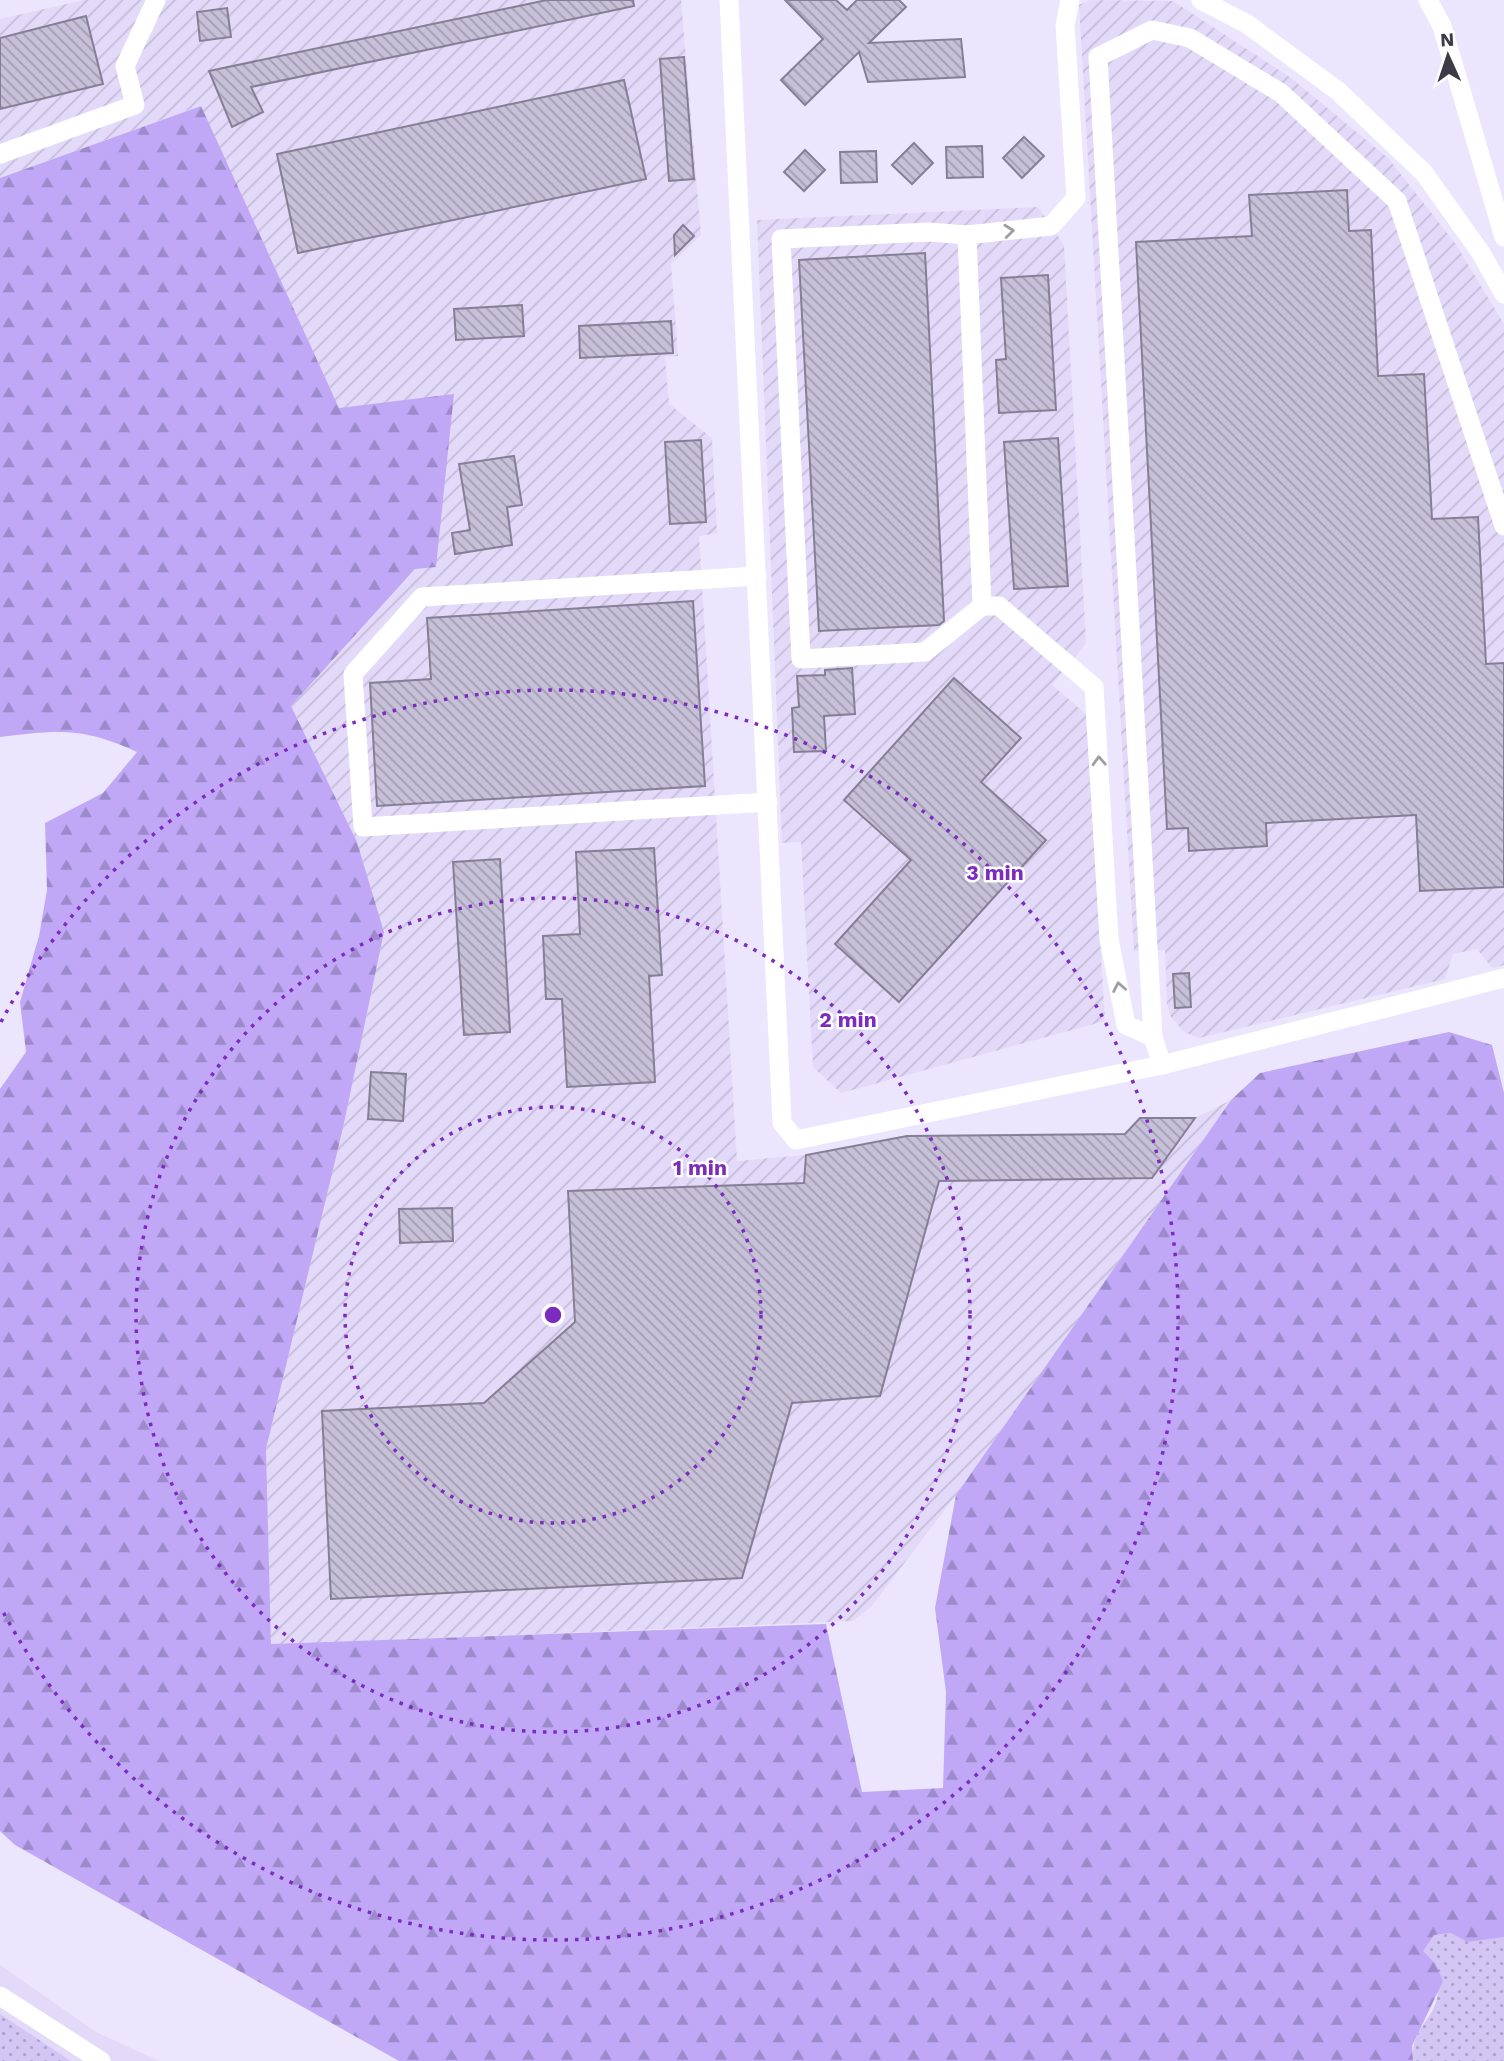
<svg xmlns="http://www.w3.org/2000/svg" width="1504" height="2061" viewBox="0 0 1504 2061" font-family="'Work Sans',sans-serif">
<defs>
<pattern id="industrial-furrows" width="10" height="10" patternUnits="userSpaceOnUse" patternTransform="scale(1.75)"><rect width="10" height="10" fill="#e3dafa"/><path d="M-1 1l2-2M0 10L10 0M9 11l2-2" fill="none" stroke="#c4bcd8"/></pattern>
<pattern id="green-dots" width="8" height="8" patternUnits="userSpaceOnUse" patternTransform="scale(1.75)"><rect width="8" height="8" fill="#d3c6f4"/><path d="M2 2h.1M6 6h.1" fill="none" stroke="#aca2c7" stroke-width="1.8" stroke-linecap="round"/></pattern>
<pattern id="forest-firs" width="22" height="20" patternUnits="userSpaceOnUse" patternTransform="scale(1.75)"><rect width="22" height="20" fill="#c0a8f7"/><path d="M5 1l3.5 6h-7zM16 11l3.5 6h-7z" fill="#9d8aca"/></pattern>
<pattern id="building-back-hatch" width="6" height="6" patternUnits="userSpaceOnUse" patternTransform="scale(1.75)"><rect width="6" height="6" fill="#c6c0d8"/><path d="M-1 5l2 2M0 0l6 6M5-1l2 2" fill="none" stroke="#a29db1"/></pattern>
</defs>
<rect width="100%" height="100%" fill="#ece5fe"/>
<polygon fill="#e3dafa" points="0,1965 96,2032 159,2061 0,2061"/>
<g fill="url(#industrial-furrows)">
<polygon points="84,0 681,0 701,235 671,264 678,356 665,357 669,404 712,438 717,533 699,536 737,1161 806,1155 907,1136 1125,1134 1195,1118 1231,1100 956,1495 871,1607 853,1621 271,1645 266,1449 343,1128 384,932 357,842 291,706 416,569 454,395 339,408 200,106 0,178 0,19"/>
<polygon points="1090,0 1173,1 1291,78 1388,158 1455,243 1504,324 1504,965 1492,968 1477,949 1453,954 1445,979 1199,1038 1184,1032 1171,1017 1167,1004 1165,950 1134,951 1079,5"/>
<polygon points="1038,207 1064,245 1086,643 1052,685 1086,714 1105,1021 841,1093 813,1067 801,842 782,843 757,220"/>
</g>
<g fill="url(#green-dots)">
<path d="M 1451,1933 L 1504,1937 L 1504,2061 L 1413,2061 C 1411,2028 1432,2022 1437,1998 C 1439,1988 1436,1974 1435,1963 L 1422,1951 L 1434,1935 Z"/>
<polygon points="0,2014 71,2061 0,2061"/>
</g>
<path fill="url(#forest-firs)" d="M 201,106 L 339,408 L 454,394 L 436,567 L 415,569 L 291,706 L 357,842 L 384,932 L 343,1128 L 266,1449 L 271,1644 L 826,1624 L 862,1792 L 943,1788 L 946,1692 L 935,1608 L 956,1495 L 1231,1100 L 1260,1073 L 1449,1032 L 1492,1045 L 1504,1093 L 1504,1937 L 1467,1942 L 1451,1933 L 1434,1935 L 1423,1951 L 1435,1963 L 1443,1981 L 1412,2046 L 1413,2061 L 399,2061 L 15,1845 L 0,1831 L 0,1089 L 26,1052 L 20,1002 L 39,936 L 47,890 L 45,823 L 103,793 L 137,752 C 83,727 57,730 0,737 L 0,178 Z"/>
<g fill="url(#building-back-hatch)" stroke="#857f96" stroke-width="2">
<polygon points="547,0 633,0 634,6 251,87 263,112 232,127 209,71"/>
<polygon points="785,0 836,0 847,10 857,0 899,0 906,7 869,43 961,39 965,77 868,82 859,52 805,105 781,80 823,39"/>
<polygon points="227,8 231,37 200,41 197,12"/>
<polygon points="86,16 103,84 0,109 0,38"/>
<polygon points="684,57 694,179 669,181 660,59"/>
<polygon points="624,80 646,179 298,253 277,154"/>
<polygon points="1024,137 1044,156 1022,178 1003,158"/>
<polygon points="914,143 933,163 912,184 892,165"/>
<polygon points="982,146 983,177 947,178 946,147"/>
<polygon points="805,150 825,170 804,191 784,172"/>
<polygon points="876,151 877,182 841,183 840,152"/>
<polygon points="1347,190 1349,231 1371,230 1378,376 1424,374 1432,519 1478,517 1486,664 1504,663 1504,887 1420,891 1416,815 1266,823 1267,846 1189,851 1188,828 1167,829 1136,242 1252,236 1249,195"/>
<polygon points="683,225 694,236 675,255 674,235"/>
<polygon points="925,253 944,621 939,625 819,631 799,260"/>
<polygon points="1048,275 1056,410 999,413 996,360 1006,359 1001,278"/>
<polygon points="522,305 524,336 456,340 454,309"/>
<polygon points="671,321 673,353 580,358 579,326"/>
<polygon points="1058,438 1068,586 1014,589 1004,442"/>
<polygon points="701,440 706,522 670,524 665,442"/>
<polygon points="514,456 522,505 507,507 512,545 455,554 452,533 470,530 459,464"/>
<polygon points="693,601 705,786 377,806 370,683 431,679 427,618"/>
<polygon points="852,668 855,714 824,716 826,751 794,752 792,708 799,707 797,676 825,675 825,670"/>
<polygon points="954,678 1021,738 981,782 1046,840 899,1002 835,944 911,860 844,800"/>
<polygon points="654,848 662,975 649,976 655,1082 567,1087 562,999 546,999 543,936 580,934 576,852"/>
<polygon points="500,859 510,1032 464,1035 453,862"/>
<polygon points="1189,973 1191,1007 1175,1008 1173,974"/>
<polygon points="371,1072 406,1074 403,1121 368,1119"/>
<polygon points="1140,1118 1195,1118 1152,1178 939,1181 880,1396 792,1403 742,1578 331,1599 322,1411 484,1403 575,1322 568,1191 804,1183 806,1155 907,1136 1125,1134"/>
<polygon points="452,1208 453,1241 400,1243 399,1209"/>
</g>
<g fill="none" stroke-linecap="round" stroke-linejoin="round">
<g stroke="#fff" stroke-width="19">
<polyline points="729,0 782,1123 796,1140 1162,1065"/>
<polyline points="1070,0 1065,25 1076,198 1051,226 967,235 929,232 781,239 801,659 925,652 982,606 999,606 1094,687 1109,939 1126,1025 1153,1037"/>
<polyline points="1201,0 1247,24 1338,91 1424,173 1481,253 1504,294"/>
<polyline points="1428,0 1442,26 1504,237"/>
<polyline points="0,154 135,105 125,66 156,0"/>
<polyline points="967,235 982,606"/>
<polyline points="1504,526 1397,201 1281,93 1190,38 1152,30 1098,57 1153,1037 1162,1065 1504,978"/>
<polyline points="757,576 422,597 353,674 363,827 768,802"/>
<polyline points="0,1996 101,2061"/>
</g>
</g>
<defs><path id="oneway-chevron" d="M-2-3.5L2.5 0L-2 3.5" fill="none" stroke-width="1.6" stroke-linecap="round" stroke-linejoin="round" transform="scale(1.75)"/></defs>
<g stroke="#9e9da2">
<use href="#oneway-chevron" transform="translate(1009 231) rotate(-6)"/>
<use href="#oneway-chevron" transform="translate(1099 761) rotate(-93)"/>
<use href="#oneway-chevron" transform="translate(1119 987) rotate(-101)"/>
</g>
<g fill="none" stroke="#7b2cbf" stroke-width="3.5" stroke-dasharray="3.5 7">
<circle cx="553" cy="1315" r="208"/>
<circle cx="553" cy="1315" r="417"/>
<path d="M1 1022A625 625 0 1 1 1 1608"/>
</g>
<circle cx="553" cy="1315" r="10" fill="#7b2cbf" stroke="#fff" stroke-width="3.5"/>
<g font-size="21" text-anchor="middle" font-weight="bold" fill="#7b2cbf" stroke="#fff" stroke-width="5" stroke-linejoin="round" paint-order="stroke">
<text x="995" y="880">3 min</text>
<text x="848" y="1027">2 min</text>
<text x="700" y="1175">1 min</text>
</g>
<g transform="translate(1448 56) rotate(357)" stroke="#ffffff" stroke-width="5" paint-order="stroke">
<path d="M0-5L12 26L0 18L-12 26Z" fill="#3d3b45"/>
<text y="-10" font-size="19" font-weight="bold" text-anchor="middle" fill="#3d3b45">N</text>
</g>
</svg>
